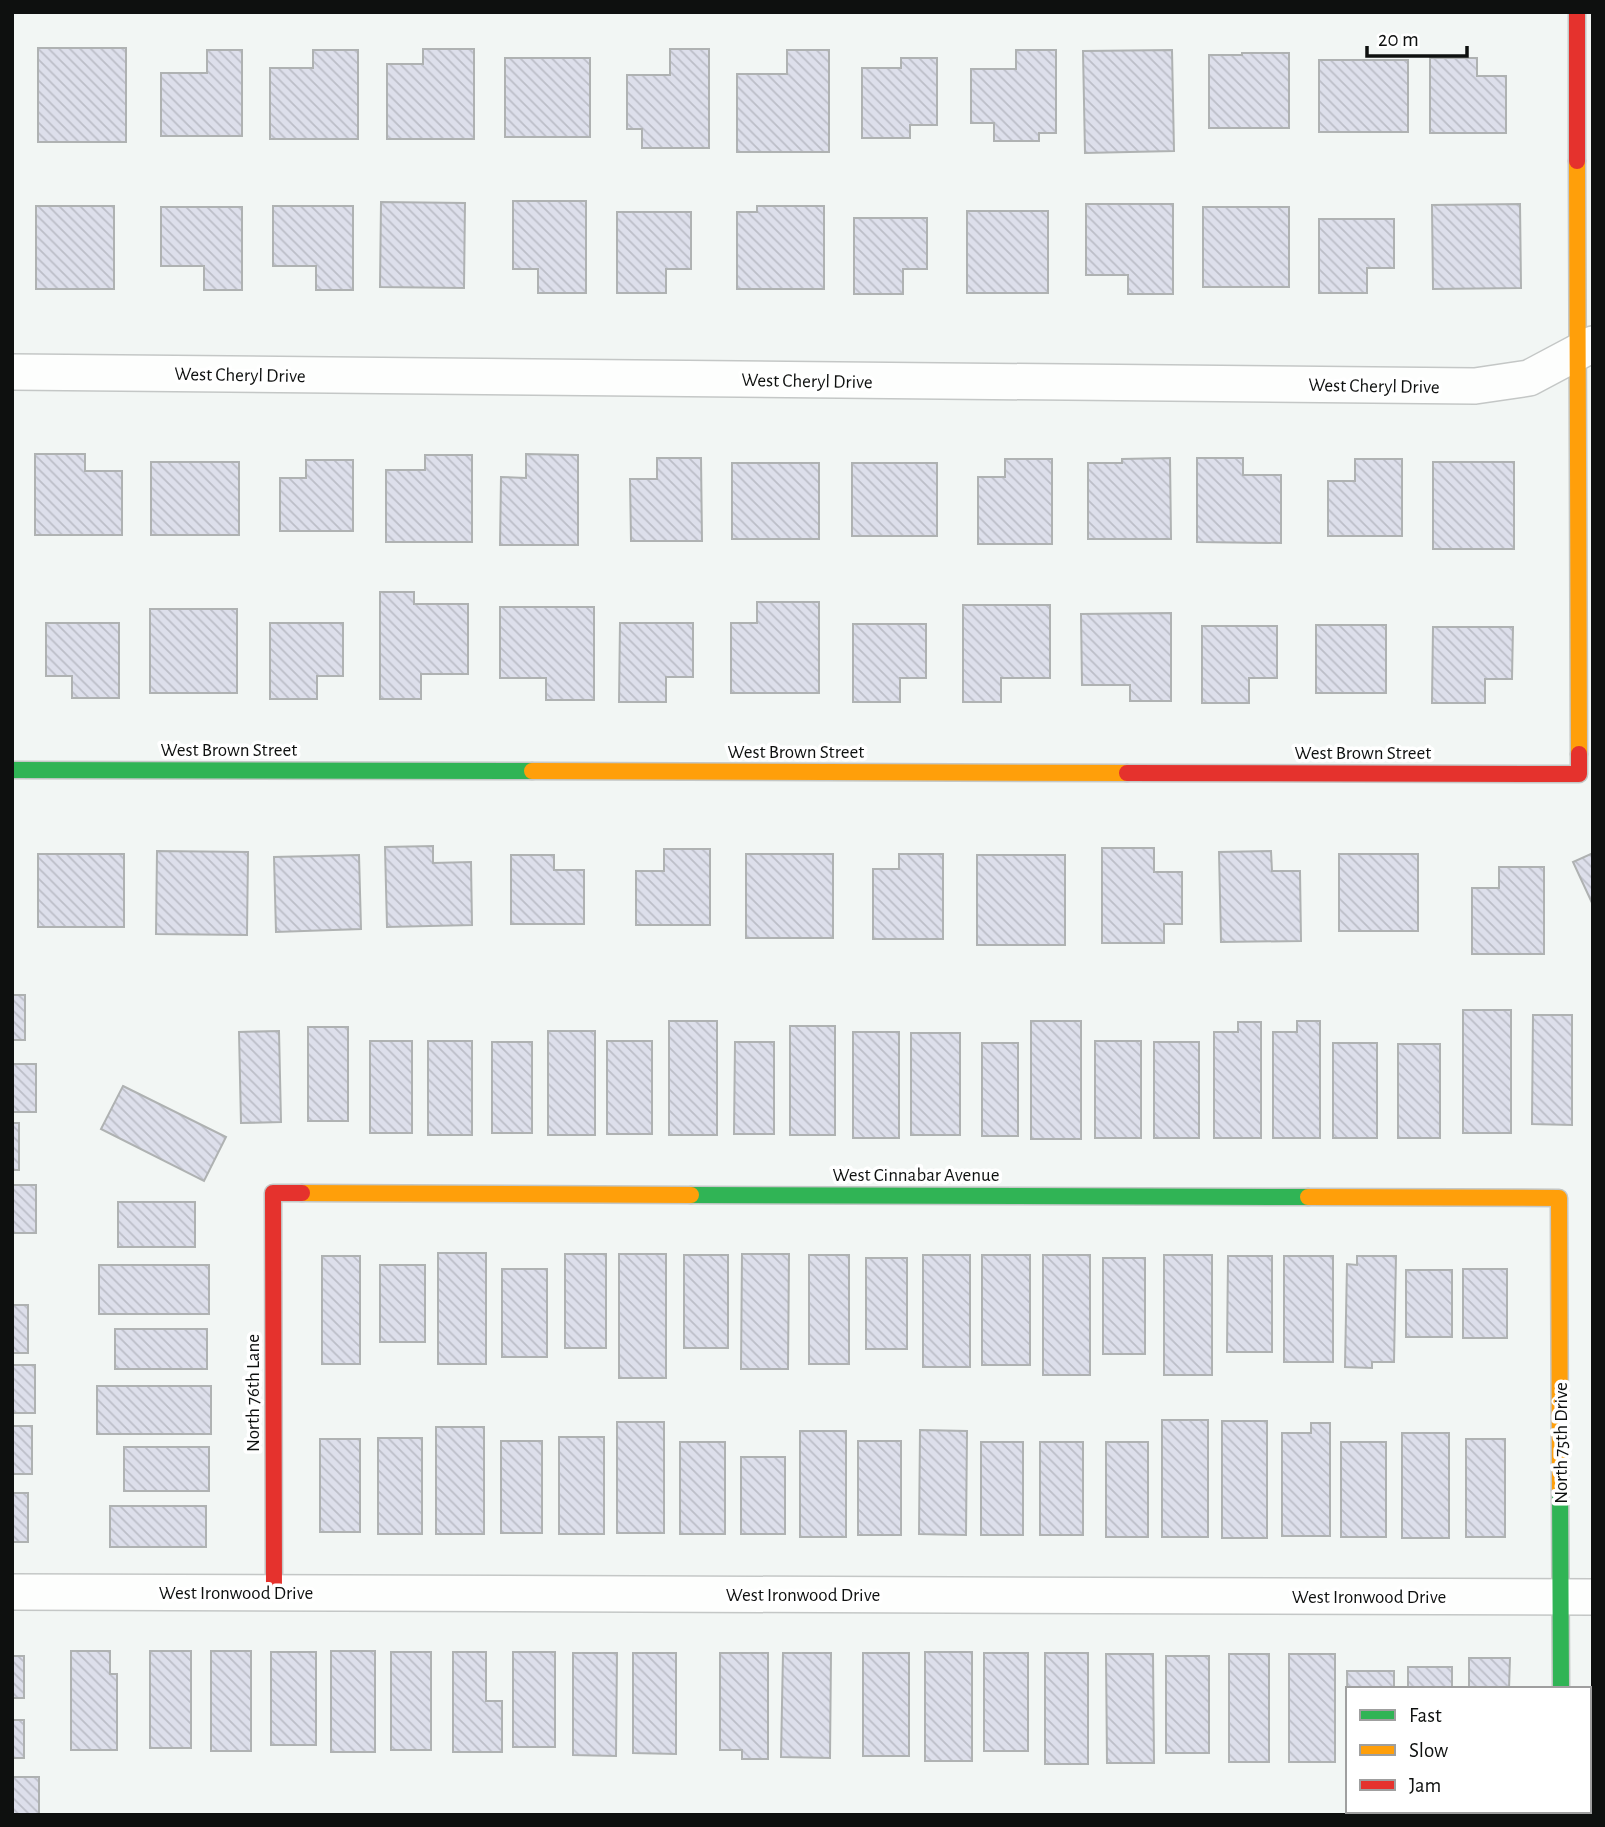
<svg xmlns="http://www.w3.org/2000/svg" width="1605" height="1827" viewBox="0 0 1605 1827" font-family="'Alegreya Sans',sans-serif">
<defs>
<pattern id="building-back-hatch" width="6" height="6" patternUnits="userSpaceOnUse" patternTransform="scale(1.75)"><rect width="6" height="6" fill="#dddfeb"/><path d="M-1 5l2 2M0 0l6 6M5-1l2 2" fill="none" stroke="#bcbec8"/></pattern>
</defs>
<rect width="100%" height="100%" fill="#f2f6f4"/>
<g fill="url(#building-back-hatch)" stroke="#afb2b2" stroke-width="2">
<rect x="38" y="48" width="88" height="94"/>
<polygon points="423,49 474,49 474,139 387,139 387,64 423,64"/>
<polygon points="670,49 709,49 709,148 642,148 642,129 627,129 627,75 670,75"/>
<polygon points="207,50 242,50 242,136 161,136 161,73 207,73"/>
<polygon points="313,50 358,50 358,139 270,139 270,68 313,68"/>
<polygon points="787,50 829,50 829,152 737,152 737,74 787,74"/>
<polygon points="1016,50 1056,50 1056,133 1039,133 1039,141 994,141 994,123 971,123 971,69 1016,69"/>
<polygon points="1172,50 1174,151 1085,153 1083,51"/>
<polygon points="1242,53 1289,53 1289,128 1209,128 1209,55 1242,55"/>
<rect x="505" y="58" width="85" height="79"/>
<polygon points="901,58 937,58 937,125 910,125 910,138 862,138 862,68 901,68"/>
<polygon points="1430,58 1477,58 1477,76 1506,76 1506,133 1430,133"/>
<rect x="1319" y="60" width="89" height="72"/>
<polygon points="513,201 586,201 586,293 538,293 538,269 513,269"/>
<polygon points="381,202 465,203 464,288 380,287"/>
<polygon points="1086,204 1173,204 1173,294 1128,294 1128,275 1086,275"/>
<polygon points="1520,204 1521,288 1433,289 1432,205"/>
<rect x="36" y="206" width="78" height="83"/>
<polygon points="273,206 353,206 353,290 316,290 316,266 273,266"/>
<polygon points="757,206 824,206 824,289 737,289 737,212 757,212"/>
<polygon points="161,207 242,207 242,290 204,290 204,266 161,266"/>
<rect x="1203" y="207" width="86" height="80"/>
<rect x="967" y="211" width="81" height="82"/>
<polygon points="617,212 691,212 691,269 666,269 666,293 617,293"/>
<polygon points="854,218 927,218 927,269 903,269 903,294 854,294"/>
<polygon points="1319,219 1394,219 1394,268 1367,268 1367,293 1319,293"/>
<polygon points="35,454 85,454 85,471 122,471 122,535 35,535"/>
<polygon points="526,454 578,455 578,545 500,545 501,477 526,478"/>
<polygon points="425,455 472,455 472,542 386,542 386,470 425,470"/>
<polygon points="657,458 701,458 702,541 631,541 630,479 657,479"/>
<polygon points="1170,458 1171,539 1088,539 1088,463 1122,463 1122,459"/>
<polygon points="1197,458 1243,458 1243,475 1281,475 1281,543 1197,542"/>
<polygon points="1005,459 1052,459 1052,544 978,544 978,477 1005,477"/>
<polygon points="1355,459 1402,459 1402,536 1328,536 1328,481 1355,481"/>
<polygon points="306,460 353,460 353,531 280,531 280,478 306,478"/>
<rect x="151" y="462" width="88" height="73"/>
<rect x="1433" y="462" width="81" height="87"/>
<rect x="732" y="463" width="87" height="76"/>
<rect x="852" y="463" width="85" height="73"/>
<polygon points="380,592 414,592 414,604 468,604 468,674 421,674 421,699 380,699"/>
<polygon points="757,602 819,602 819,693 731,693 731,623 757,623"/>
<polygon points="963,605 1050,605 1050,678 1001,678 1001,702 963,702"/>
<polygon points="500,607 594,607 594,700 546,700 546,678 500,678"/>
<rect x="150" y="609" width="87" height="84"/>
<polygon points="1171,613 1171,701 1130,701 1130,685 1082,685 1081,614"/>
<polygon points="46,623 119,623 119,698 72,698 72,676 46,676"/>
<polygon points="270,623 343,623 343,676 317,676 317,699 270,699"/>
<polygon points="620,623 693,623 693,677 666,677 666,702 619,702"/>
<polygon points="853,624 926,624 926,678 900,678 900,702 853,702"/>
<rect x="1316" y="625" width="70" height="68"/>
<polygon points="1202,626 1277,626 1277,678 1249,678 1249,703 1202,703"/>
<polygon points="1433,627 1513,627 1512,679 1485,679 1485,703 1432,703"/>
<polygon points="433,846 433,863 471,862 472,925 387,927 385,847"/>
<polygon points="1102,848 1154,848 1154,872 1182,872 1182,924 1164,924 1164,943 1102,943"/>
<polygon points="664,849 710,849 710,925 636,925 636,871 664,871"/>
<polygon points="157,851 248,852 247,935 156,934"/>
<polygon points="1271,851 1272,871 1300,871 1301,941 1221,942 1219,852"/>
<polygon points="1593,853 1593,905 1573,862"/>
<rect x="38" y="854" width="86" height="73"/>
<rect x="746" y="854" width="87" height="84"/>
<polygon points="899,854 943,854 943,939 873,939 873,869 899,869"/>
<rect x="1339" y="854" width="79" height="77"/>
<polygon points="359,855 361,929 276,932 274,857"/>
<polygon points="511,855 554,855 554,870 584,870 584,924 511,924"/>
<rect x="977" y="855" width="88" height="90"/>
<polygon points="1499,867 1544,867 1544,954 1472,954 1472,888 1499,888"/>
<rect x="12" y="995" width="13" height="45"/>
<rect x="1463" y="1010" width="48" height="123"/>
<polygon points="1533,1015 1572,1015 1572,1125 1532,1124"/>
<rect x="669" y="1021" width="48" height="114"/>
<rect x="1031" y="1021" width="50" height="118"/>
<polygon points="1297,1021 1320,1021 1320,1138 1273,1138 1273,1032 1297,1032"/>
<polygon points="1238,1022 1261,1022 1261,1138 1214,1138 1214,1032 1238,1032"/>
<rect x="790" y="1026" width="45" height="109"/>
<rect x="308" y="1027" width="40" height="94"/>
<polygon points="279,1031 281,1122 241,1123 239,1032"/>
<rect x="548" y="1031" width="47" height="104"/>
<rect x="853" y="1032" width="46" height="106"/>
<rect x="911" y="1033" width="49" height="102"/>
<rect x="370" y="1041" width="42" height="92"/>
<rect x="428" y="1041" width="44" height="94"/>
<rect x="607" y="1041" width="45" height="93"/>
<rect x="1095" y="1041" width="46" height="97"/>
<rect x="492" y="1042" width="40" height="91"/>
<polygon points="735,1042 774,1042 774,1134 734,1134"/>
<rect x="1154" y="1042" width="45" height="96"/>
<rect x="982" y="1043" width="36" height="93"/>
<rect x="1333" y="1043" width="44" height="95"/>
<rect x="1398" y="1044" width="42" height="94"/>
<rect x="12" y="1064" width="24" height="48"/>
<polygon points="123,1086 226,1137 204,1181 101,1129"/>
<rect x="12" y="1123" width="7" height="47"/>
<rect x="12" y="1185" width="24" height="48"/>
<rect x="118" y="1202" width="77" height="45"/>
<rect x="438" y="1253" width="48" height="111"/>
<rect x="565" y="1254" width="41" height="94"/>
<rect x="619" y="1254" width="47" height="124"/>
<polygon points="742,1254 789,1254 788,1369 741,1369"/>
<rect x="684" y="1255" width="44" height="93"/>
<rect x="809" y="1255" width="40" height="109"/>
<rect x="923" y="1255" width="47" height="112"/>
<rect x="982" y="1255" width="48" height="110"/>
<rect x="1043" y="1255" width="47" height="120"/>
<rect x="1164" y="1255" width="48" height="120"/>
<rect x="322" y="1256" width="38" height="108"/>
<polygon points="1228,1256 1272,1256 1272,1352 1227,1352"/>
<rect x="1284" y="1256" width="49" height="106"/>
<polygon points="1357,1256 1396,1256 1394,1362 1372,1362 1372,1368 1345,1367 1347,1264 1357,1265"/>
<rect x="866" y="1258" width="41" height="91"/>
<rect x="1103" y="1258" width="42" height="96"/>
<rect x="99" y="1265" width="110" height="49"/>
<rect x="380" y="1265" width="45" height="77"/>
<rect x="502" y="1269" width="45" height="88"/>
<rect x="1463" y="1269" width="44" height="69"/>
<rect x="1406" y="1270" width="46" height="67"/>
<rect x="12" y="1305" width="16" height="48"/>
<rect x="115" y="1329" width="92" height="40"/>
<rect x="12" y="1365" width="23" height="48"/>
<rect x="97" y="1386" width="114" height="48"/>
<rect x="1162" y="1420" width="46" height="117"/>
<rect x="1222" y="1421" width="45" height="117"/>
<rect x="617" y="1422" width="47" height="111"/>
<polygon points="1311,1423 1330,1423 1330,1536 1282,1536 1282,1433 1311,1433"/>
<rect x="12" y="1426" width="20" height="48"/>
<rect x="436" y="1427" width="48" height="107"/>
<polygon points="920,1430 967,1431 966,1535 919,1534"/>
<rect x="800" y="1431" width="46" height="106"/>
<rect x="1402" y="1433" width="47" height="105"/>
<rect x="559" y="1437" width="45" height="97"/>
<rect x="378" y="1438" width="44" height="96"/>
<rect x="320" y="1439" width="40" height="93"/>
<rect x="1466" y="1439" width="39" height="98"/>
<rect x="501" y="1441" width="41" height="92"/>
<rect x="858" y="1441" width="43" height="94"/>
<rect x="680" y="1442" width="45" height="92"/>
<rect x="981" y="1442" width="42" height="93"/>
<rect x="1040" y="1442" width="43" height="93"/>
<rect x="1106" y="1442" width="42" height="95"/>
<rect x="1341" y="1442" width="45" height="95"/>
<rect x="124" y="1447" width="85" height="44"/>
<rect x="741" y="1457" width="44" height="77"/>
<rect x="12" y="1493" width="16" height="49"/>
<rect x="110" y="1506" width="96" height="41"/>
<polygon points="71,1651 110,1651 110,1674 117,1674 117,1750 71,1750"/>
<rect x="150" y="1651" width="41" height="97"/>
<rect x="211" y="1651" width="40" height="100"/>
<rect x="331" y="1651" width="44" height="101"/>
<rect x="271" y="1652" width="45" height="93"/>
<rect x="391" y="1652" width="40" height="98"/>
<polygon points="453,1652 486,1652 486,1701 502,1701 502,1752 453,1752"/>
<rect x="513" y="1652" width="42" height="95"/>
<rect x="925" y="1652" width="47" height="109"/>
<polygon points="573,1653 617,1653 616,1756 573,1755"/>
<polygon points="633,1653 676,1653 676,1754 633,1753"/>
<polygon points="720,1653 768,1653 768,1759 742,1759 742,1750 720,1750"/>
<polygon points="783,1653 831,1653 830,1758 781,1757"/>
<rect x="863" y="1653" width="46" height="103"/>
<rect x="984" y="1653" width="44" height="98"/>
<rect x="1045" y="1653" width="43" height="111"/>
<polygon points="1106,1654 1153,1654 1154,1763 1107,1763"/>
<rect x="1229" y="1654" width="40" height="108"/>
<rect x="1289" y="1654" width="46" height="108"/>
<rect x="12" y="1656" width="12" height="42"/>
<rect x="1166" y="1656" width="43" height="97"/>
<polygon points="1469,1658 1510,1658 1509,1689 1469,1689"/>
<rect x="1408" y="1667" width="44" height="22"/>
<polygon points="1347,1671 1394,1671 1394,1689 1348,1689 1348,1764"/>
<rect x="12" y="1720" width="12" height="38"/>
<rect x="12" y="1777" width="27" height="38"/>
<rect x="1347" y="1813" width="47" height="2"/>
</g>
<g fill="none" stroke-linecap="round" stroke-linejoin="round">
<defs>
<g id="street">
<polyline points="12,372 1475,386 1529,378 1593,344"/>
<polyline points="12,1592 1593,1597"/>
<polyline points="1562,1811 1562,1815"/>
</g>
<g id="fast">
<polyline points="12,770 532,771"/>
<polyline points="691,1195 1308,1197"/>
<polyline points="1560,1490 1561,1689"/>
</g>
<g id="slow">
<polyline points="1577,161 1579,754"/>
<polyline points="532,771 1127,773"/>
<polyline points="302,1193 691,1195"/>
<polyline points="1308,1197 1559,1198 1560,1490"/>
</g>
<g id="jam">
<polyline points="1577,12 1577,161"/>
<polyline points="1127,773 1579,774 1579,754"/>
<polyline points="274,1592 273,1193 302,1193"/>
</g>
</defs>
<use href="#street" stroke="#c4c7c6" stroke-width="38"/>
<use href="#fast" stroke="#c4c7c6" stroke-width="19"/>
<use href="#slow" stroke="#c4c7c6" stroke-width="19"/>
<use href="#jam" stroke="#c4c7c6" stroke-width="19"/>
<use href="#street" stroke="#fdfefd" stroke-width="35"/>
<use href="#fast" stroke="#30b455" stroke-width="16"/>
<use href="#slow" stroke="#ff9f0a" stroke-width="16"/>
<use href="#jam" stroke="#e5322d" stroke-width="16"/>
</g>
<g text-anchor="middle" stroke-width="7" stroke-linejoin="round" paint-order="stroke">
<g font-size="19" fill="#0e100f" stroke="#fff">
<text transform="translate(240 374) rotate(1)" y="7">West Cheryl Drive</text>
<text transform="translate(807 380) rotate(1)" y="7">West Cheryl Drive</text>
<text transform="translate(1374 385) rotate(1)" y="7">West Cheryl Drive</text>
<text x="229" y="756">West Brown Street</text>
<text x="796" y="758">West Brown Street</text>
<text x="1363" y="759">West Brown Street</text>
<text x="916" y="1181">West Cinnabar Avenue</text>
<text transform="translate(252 1393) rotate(-90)" y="7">North 76th Lane</text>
<text transform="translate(1560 1443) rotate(-90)" y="7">North 75th Drive</text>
<text x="236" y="1599">West Ironwood Drive</text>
<text x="803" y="1601">West Ironwood Drive</text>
<text x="1369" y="1603">West Ironwood Drive</text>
</g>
</g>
<rect width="1605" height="1827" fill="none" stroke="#0e100f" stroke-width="28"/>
<rect x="1346" y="1687" width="245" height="126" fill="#ffffff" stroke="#9f9f9f" stroke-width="2"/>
<rect x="1360" y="1710" width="35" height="10" fill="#30b455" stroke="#9f9f9f" stroke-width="2"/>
<text x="1409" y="1722" font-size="21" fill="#0e100f">Fast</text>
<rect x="1360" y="1745" width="35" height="10" fill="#ff9f0a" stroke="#9f9f9f" stroke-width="2"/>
<text x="1409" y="1757" font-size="21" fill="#0e100f">Slow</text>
<rect x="1360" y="1780" width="35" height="10" fill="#e5322d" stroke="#9f9f9f" stroke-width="2"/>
<text x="1409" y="1792" font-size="21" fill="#0e100f">Jam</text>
<path d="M1367 46v10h100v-10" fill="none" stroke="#0e100f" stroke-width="3.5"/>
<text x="1378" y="46" font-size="21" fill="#0e100f" stroke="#ffffff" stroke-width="5" paint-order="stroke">20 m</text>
</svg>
